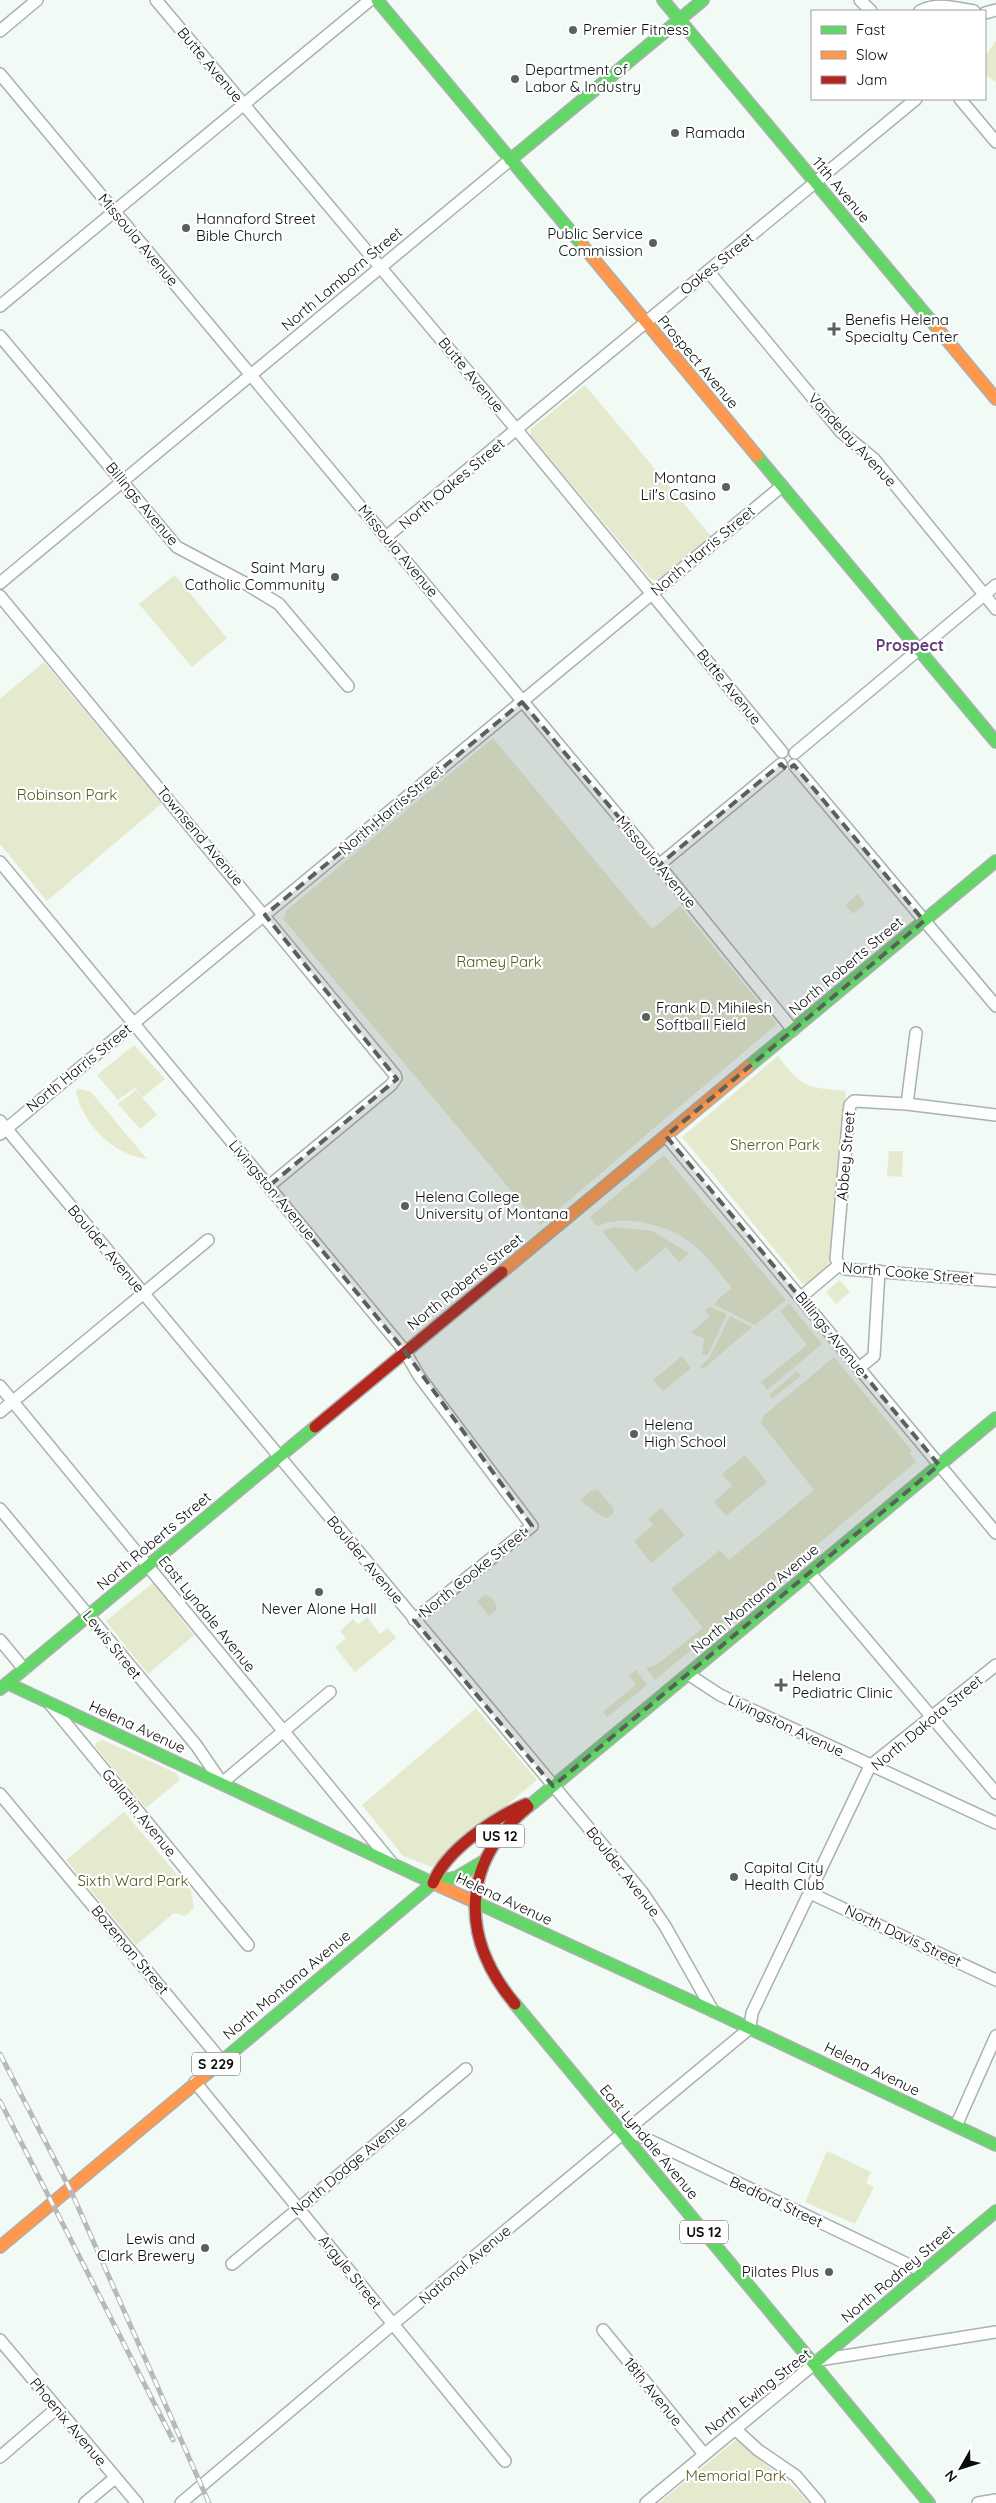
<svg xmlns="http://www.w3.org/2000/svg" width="996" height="2503" viewBox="0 0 996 2503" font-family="Quicksand,sans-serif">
<rect width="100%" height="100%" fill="#f2faf6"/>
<g fill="#e5eacf">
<polygon points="996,40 996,81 995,82 985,74 985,57"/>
<polygon points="585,385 711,536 657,580 651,579 531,436 531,429"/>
<polygon points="175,575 227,638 192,667 139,604"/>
<polygon points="44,662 162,803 47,901 0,844 0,699"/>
<polygon points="493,738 652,929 680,906 777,1024 540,1225 284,920 286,911"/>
<polygon points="858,894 865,904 853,914 845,905"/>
<polygon points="134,1045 165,1079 143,1097 135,1088 118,1100 97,1075"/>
<path d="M 778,1056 C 803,1089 806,1087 846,1091 L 828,1267 L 808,1284 L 802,1283 L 682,1137 Z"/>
<path d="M 79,1089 L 91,1092 L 147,1159 C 113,1155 82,1123 76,1091 Z"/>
<polygon points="136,1090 157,1115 140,1129 118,1104"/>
<polygon points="889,1151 903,1151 902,1177 887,1176"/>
<path d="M 664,1155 L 786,1300 L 755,1325 L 715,1305 L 717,1300 L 732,1288 C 721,1275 709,1258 696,1247 C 671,1225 627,1213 597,1226 L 590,1217 Z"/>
<polygon points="614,1227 652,1231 689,1253 679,1262 666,1247 636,1272 602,1231"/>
<polygon points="840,1280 850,1292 836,1304 826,1292"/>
<polygon points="789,1303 822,1344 767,1390 761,1382 807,1345 780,1311"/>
<polygon points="710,1307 727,1314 707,1356 702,1354 704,1338 691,1333 710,1316 705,1310"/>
<polygon points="730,1316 752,1327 703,1369 700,1366 709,1359"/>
<polygon points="682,1356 691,1368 663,1391 653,1380"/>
<polygon points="834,1357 912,1451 909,1454 916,1462 655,1680 646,1668 656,1665 703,1628 671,1589 720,1550 729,1560 814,1490 760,1422 764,1419 762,1417"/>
<polygon points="797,1371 801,1376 772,1399 769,1395"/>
<polygon points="745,1455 767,1482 726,1516 714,1502 732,1486 722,1474"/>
<path d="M 598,1490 L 614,1509 L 613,1514 L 607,1518 C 600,1517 587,1505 580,1501 L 590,1491 Z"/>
<polygon points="661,1508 685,1535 651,1563 634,1541 653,1525 648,1519"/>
<polygon points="153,1583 194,1635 148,1674 106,1621"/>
<path d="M 485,1595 C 492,1597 496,1602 497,1609 L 489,1616 L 477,1601 Z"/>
<polygon points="367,1617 380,1634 388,1628 396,1638 355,1672 335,1647 346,1638 340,1631 353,1619 358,1624"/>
<polygon points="636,1670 647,1685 607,1717 603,1712 636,1685 629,1676"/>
<polygon points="476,1708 537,1780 432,1867 403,1856 362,1805"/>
<polygon points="103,1740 176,1773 180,1780 146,1808 95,1746 97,1742"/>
<polygon points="124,1812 191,1891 194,1908 185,1916 174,1913 136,1945 66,1860"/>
<polygon points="827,2151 871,2172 866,2183 874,2187 855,2224 805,2202"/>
<polygon points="736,2440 798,2491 809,2503 659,2503"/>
</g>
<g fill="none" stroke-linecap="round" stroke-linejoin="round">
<defs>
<g id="street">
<polyline points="156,0 517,430 782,752"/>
<polyline points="860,0 871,11"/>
<path d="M 920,11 C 938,2 955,8 974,11"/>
<polyline points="985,13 996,10"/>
<polyline points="0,31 37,0"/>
<polyline points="0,74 659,865 793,1030"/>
<polyline points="960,99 996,142"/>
<polyline points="708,271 841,432 874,459 996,609"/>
<polyline points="0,306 370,0"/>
<polyline points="0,336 177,547 243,582 279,604 348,686"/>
<polyline points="386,537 916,99"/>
<polyline points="0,583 510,160"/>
<polyline points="0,596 395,1075 396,1078 391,1085 269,1186"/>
<polyline points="795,753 996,585"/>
<polyline points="794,765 996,1006"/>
<polyline points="0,862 404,1350 419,1376 532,1526 414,1620"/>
<polyline points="659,865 781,764"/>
<polyline points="907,1104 916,1033"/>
<polyline points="0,1121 642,1892 665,1926 713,2011"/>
<polyline points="0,1134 782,486"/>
<polyline points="666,1136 996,1533"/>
<polyline points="839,1265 836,1259 849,1112 850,1105 854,1101 907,1104 996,1115"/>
<polyline points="839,1265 845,1269 996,1281"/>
<polyline points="801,1297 839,1265"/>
<polyline points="859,1368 874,1356 879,1271"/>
<polyline points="0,1386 391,1862"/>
<polyline points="0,1412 208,1240"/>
<polyline points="0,1509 196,1745 222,1783 330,1692"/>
<polyline points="810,1573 996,1793"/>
<polyline points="0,1640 24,1669"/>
<polyline points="688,1674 720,1695 996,1823"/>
<polyline points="50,1704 248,1945"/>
<polyline points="0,1794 221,2060"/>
<polyline points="810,1893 996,1980"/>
<polyline points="195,2082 505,2461"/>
<polyline points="956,2126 996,2036"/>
<polyline points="628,2130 924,2272"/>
<polyline points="232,2264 466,2069"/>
<polyline points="603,2330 704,2454"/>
<polyline points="0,2340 137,2503"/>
<polyline points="819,2360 996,2332"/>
<polyline points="735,2429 758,2450 796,2476 819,2503"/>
<polyline points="0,2457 57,2408"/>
<polyline points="85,2503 115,2478"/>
<polyline points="181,2503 393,2324 750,2028 752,2013 870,1766 996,1665"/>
<polyline points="646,2503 814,2364"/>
<polyline points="978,2503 996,2500"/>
</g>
<g id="fast">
<polyline points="377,0 583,246"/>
<polyline points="663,0 937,328"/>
<polyline points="510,160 703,0"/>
<polyline points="757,456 996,742"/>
<polyline points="748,1067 996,861"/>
<polyline points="7,1683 433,1883"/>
<polyline points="0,1689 315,1427"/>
<polyline points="528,1807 996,1418"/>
<polyline points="473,1901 713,2011 996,2145"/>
<polyline points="515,2004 929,2503"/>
<polyline points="209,2072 433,1883 457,1877 484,1861"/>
<polyline points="814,2364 996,2211"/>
</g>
<g id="slow">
<polyline points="583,246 757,456"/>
<polyline points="937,328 996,399"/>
<polyline points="502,1272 748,1067"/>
<polyline points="433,1883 473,1901"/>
<polyline points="0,2247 209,2072"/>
</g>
<g id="jam">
<polyline points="315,1427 502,1272"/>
<path d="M 433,1883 C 446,1850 494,1818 526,1804"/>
<path d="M 515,2004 C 460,1938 460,1863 528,1807"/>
</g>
</defs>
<use href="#street" stroke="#aab1ae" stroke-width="14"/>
<use href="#fast" stroke="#aab1ae" stroke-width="14"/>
<use href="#slow" stroke="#aab1ae" stroke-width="14"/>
<use href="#jam" stroke="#aab1ae" stroke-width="14"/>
<use href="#street" stroke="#fdfefe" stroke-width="11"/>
<use href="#fast" stroke="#63d668" stroke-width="11"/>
<use href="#slow" stroke="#ff974d" stroke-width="11"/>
<use href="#jam" stroke="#b3261e" stroke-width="11"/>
<defs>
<g id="rail">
<polyline points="0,2054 71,2191 209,2503"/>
<polyline points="0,2101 173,2440"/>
</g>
</defs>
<use href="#rail" stroke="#b8bab9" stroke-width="5"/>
<use href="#rail" stroke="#fff" stroke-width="3" stroke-dasharray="9" stroke-linecap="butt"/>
</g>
<path fill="#5a615d" fill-opacity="0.2" stroke="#5a615d" stroke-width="4" stroke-dasharray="10 6" stroke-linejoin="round" d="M 522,702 L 659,865 L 781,764 L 787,770 L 794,765 L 924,921 L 666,1136 L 939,1465 L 553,1786 L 414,1620 L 532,1526 L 404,1350 L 269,1186 L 397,1079 L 265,915 Z"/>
<g fill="#5a615d" stroke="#fff" stroke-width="2">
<circle cx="573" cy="30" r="5"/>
<circle cx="515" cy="79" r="5"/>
<circle cx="675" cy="133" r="5"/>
<circle cx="186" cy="228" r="5"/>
<circle cx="653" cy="243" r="5"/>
<path d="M831.5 321.5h5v5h5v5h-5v5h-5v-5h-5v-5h5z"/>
<circle cx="726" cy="487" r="5"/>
<circle cx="335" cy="577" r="5"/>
<circle cx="646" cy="1017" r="5"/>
<circle cx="405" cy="1206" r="5"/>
<circle cx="634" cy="1434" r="5"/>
<circle cx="319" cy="1592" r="5"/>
<path d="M778.5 1677.5h5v5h5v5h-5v5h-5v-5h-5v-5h5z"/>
<circle cx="734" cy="1877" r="5"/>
<circle cx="205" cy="2248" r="5"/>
<circle cx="829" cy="2272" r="5"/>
</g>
<g text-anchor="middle" stroke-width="4.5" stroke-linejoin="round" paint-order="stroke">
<g fill="#fff" stroke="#525654" stroke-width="1">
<rect x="476" y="1824.5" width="48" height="23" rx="4"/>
<rect x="192" y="2052.5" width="48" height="23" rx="4"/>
<rect x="680" y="2220.5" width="48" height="23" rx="4"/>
</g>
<g font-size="14" font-weight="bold" fill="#080e0b">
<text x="500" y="1841">US 12</text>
<text x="216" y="2069">S 229</text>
<text x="704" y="2237">US 12</text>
</g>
<g font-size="15" fill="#080e0b" stroke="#fff" text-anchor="start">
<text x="583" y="35">Premier Fitness</text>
<text x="525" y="75">Department of<tspan x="525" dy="17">Labor &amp; Industry</tspan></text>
<text x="685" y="138">Ramada</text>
<text x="196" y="224">Hannaford Street<tspan x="196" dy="17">Bible Church</tspan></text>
<text x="643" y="239" text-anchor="end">Public Service<tspan x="643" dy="17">Commission</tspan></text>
<text x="845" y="325">Benefis Helena<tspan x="845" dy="17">Specialty Center</tspan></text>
<text x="716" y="483" text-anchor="end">Montana<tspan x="716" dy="17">Lil's Casino</tspan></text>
<text x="325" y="573" text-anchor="end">Saint Mary<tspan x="325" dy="17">Catholic Community</tspan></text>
<text x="656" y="1013">Frank D. Mihilesh<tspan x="656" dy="17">Softball Field</tspan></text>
<text x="415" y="1202">Helena College<tspan x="415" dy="17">University of Montana</tspan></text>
<text x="644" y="1430">Helena<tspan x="644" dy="17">High School</tspan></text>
<text x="319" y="1614" text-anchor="middle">Never Alone Hall</text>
<text x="792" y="1681">Helena<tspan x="792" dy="17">Pediatric Clinic</tspan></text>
<text x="744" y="1873">Capital City<tspan x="744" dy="17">Health Club</tspan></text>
<text x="195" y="2244" text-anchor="end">Lewis and<tspan x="195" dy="17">Clark Brewery</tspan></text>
<text x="819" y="2277" text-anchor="end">Pilates Plus</text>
</g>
<g font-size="15" fill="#080e0b" stroke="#fff">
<text transform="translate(210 65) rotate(50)" y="5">Butte Avenue</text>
<text transform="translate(841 190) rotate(50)" y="5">11th Avenue</text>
<text transform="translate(138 240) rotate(50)" y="5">Missoula Avenue</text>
<text transform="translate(717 264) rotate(-39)" y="5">Oakes Street</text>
<text transform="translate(342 279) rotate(-40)" y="5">North Lamborn Street</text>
<text transform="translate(698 362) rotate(50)" y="5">Prospect Avenue</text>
<text transform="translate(471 375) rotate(50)" y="5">Butte Avenue</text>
<text transform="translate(852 440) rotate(47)" y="5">Vandelay Avenue</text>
<text transform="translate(452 484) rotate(-40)" y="5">North Oakes Street</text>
<text transform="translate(142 504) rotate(50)" y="5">Billings Avenue</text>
<text transform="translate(398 551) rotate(50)" y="5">Missoula Avenue</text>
<text transform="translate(703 551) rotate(-40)" y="5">North Harris Street</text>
<text transform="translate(729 687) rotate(51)" y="5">Butte Avenue</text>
<text transform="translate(391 810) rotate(-40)" y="5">North Harris Street</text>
<text transform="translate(200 836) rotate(50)" y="5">Townsend Avenue</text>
<text transform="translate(656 862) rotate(50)" y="5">Missoula Avenue</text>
<text transform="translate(846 966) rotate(-40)" y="5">North Roberts Street</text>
<text transform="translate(79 1068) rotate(-39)" y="5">North Harris Street</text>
<text transform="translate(846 1156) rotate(-85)" y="5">Abbey Street</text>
<text transform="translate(272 1190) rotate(50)" y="5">Livingston Avenue</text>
<text transform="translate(106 1249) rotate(50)" y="5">Boulder Avenue</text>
<text transform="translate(908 1273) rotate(5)" y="5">North Cooke Street</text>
<text transform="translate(465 1282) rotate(-39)" y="5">North Roberts Street</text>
<text transform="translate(831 1334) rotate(51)" y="5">Billings Avenue</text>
<text transform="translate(154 1541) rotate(-40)" y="5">North Roberts Street</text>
<text transform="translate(365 1560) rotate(50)" y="5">Boulder Avenue</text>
<text transform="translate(473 1573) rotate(-39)" y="5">North Cooke Street</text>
<text transform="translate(755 1599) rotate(-40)" y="5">North Montana Avenue</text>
<text transform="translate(207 1614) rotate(51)" y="5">East Lyndale Avenue</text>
<text transform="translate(112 1645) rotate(51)" y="5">Lewis Street</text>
<text transform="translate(927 1723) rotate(-40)" y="5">North Dakota Street</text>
<text transform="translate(786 1726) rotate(25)" y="5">Livingston Avenue</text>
<text transform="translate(137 1727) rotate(25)" y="5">Helena Avenue</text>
<text transform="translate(139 1813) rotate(51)" y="5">Gallatin Avenue</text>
<text transform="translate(623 1872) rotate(52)" y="5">Boulder Avenue</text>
<text transform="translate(504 1899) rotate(25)" y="5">Helena Avenue</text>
<text transform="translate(903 1936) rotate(25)" y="5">North Davis Street</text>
<text transform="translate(130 1950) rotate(50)" y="5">Bozeman Street</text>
<text transform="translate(287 1985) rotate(-40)" y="5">North Montana Avenue</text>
<text transform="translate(872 2069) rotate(26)" y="5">Helena Avenue</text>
<text transform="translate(649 2142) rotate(50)" y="5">East Lyndale Avenue</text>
<text transform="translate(349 2166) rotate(-40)" y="5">North Dodge Avenue</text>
<text transform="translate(776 2202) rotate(25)" y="5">Bedford Street</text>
<text transform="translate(465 2265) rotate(-40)" y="5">National Avenue</text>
<text transform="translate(350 2272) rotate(51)" y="5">Argyle Street</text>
<text transform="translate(898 2274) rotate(-40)" y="5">North Rodney Street</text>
<text transform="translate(653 2392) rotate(51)" y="5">18th Avenue</text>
<text transform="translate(758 2392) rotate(-38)" y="5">North Ewing Street</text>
<text transform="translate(68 2422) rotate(50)" y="5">Phoenix Avenue</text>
</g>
<g font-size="15" fill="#565617" stroke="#fff">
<text x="67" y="800">Robinson Park</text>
<text x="499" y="967">Ramey Park</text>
<text x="775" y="1150">Sherron Park</text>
<text x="133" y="1886">Sixth Ward Park</text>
<text x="736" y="2481">Memorial Park</text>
</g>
<g font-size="16" font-weight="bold" fill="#623d76" stroke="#fff">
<text x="910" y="651">Prospect</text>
</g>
</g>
<rect x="811" y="10" width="175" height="90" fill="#ffffff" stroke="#9c9f9d"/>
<rect x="821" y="26" width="25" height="8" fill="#63d668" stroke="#9c9f9d"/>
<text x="856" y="35" font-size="15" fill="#080e0b">Fast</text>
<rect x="821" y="51" width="25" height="8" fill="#ff974d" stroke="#9c9f9d"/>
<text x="856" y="60" font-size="15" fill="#080e0b">Slow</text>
<rect x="821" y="76" width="25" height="8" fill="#b3261e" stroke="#9c9f9d"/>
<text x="856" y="85" font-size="15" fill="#080e0b">Jam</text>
<g transform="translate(961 2468) rotate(231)" stroke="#ffffff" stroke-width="4" paint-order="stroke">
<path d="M0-4L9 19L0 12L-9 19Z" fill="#080e0b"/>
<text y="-8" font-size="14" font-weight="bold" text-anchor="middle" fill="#080e0b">N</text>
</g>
</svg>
